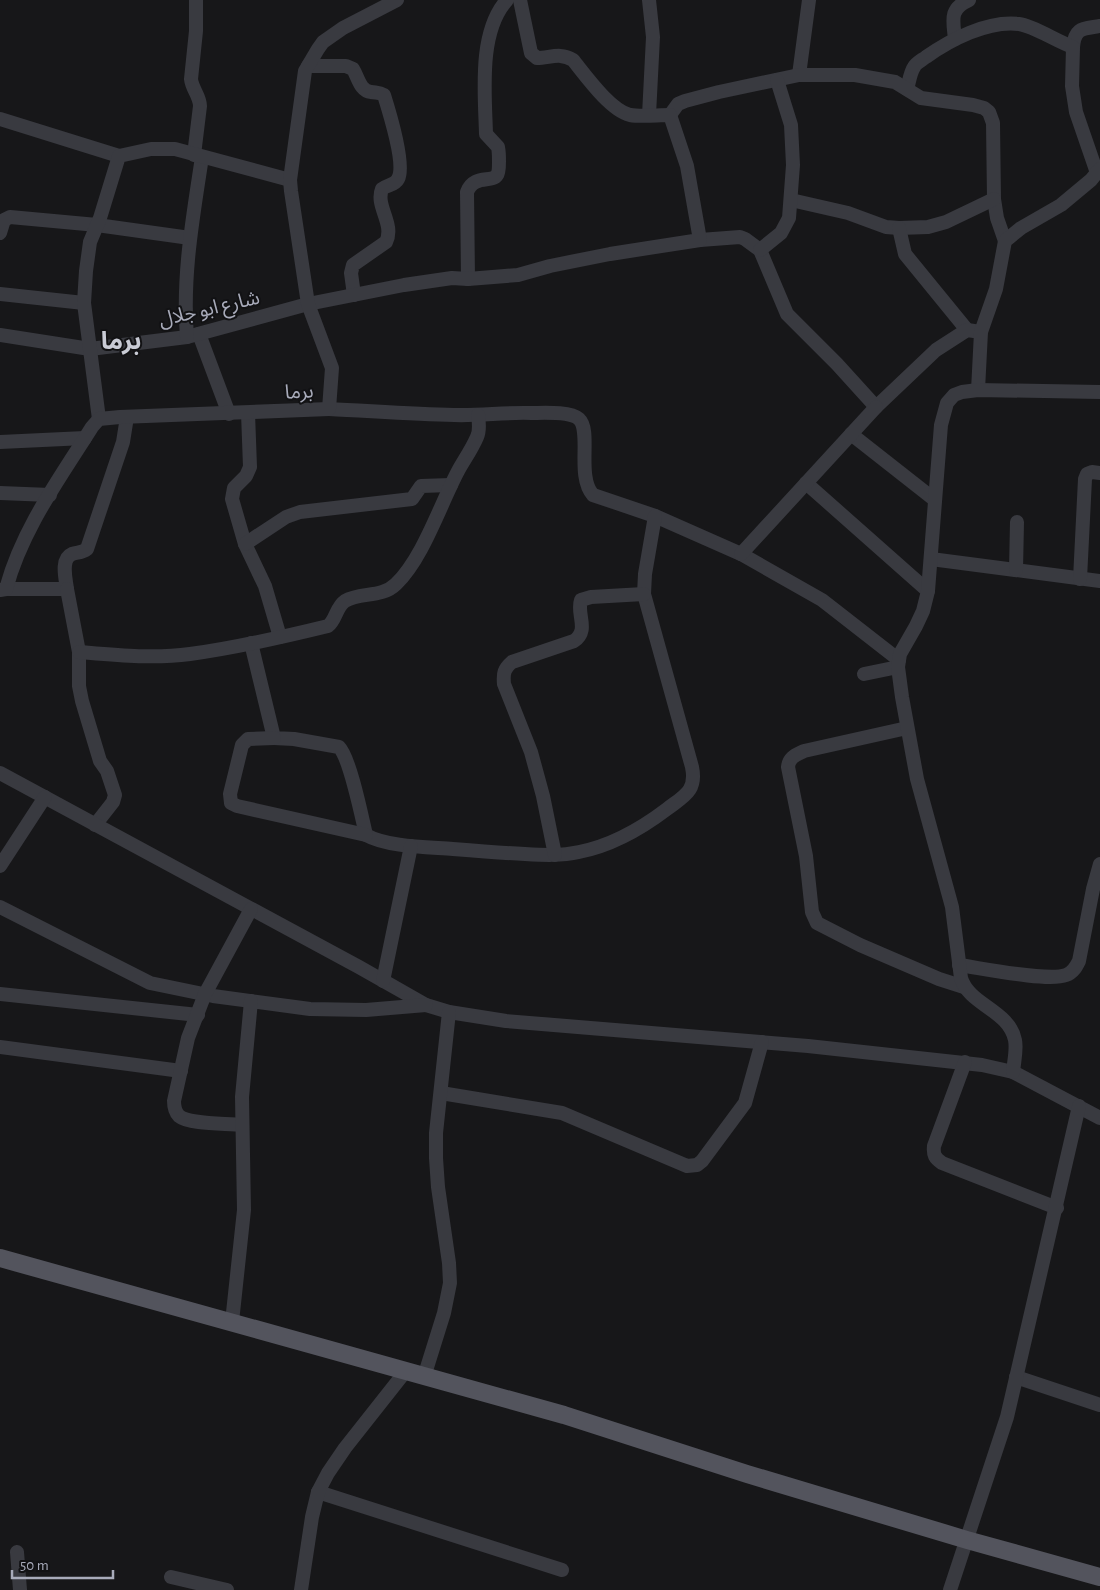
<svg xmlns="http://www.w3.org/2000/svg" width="1100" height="1590" viewBox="0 0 1100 1590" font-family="'Alegreya Sans','Noto Sans Arabic',sans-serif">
<rect width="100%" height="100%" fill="#171719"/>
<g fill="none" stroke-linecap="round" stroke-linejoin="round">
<g stroke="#393a40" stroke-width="14">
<path d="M 955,39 C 953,20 949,9 969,0"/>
<path d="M 1073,47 C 1075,27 1083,29 1100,26"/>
<path d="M 308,66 L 346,66 L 353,69 C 358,77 360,91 371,92 C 377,93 379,92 384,95 C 389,111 406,165 398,179 C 395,185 387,185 382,189 C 375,206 395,224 386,242 L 353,265 L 351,273 L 354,295"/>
<polyline points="799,75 809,0"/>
<path d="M 907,89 C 909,83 910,73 914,67 C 916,63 922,60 926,57 C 950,40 988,20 1019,24 C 1034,26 1056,41 1073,47 L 1072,86 L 1076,112 L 1097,173"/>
<polyline points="649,115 653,37 649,0"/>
<polyline points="670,115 678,104 685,101 719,92 799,75 855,75 895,82 921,98 973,105 984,108 989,112 993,123 994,199 997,218 1005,241"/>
<polyline points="0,119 119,156"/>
<path d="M 194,155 L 200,106 C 200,96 192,89 191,79 L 196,31 L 196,0"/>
<polyline points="791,200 848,213 886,227 899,228 928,227 946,222 994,199"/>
<polyline points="899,228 905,254 967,330"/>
<polyline points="0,233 4,220 10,217 97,225 190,238"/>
<polyline points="700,240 740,237 745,239 760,250 787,314 837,364 876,407 936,350 967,330 981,332"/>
<polyline points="760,250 781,233 789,218 793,165 791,125 777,80"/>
<path d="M 468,279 L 467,192 C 474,174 492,183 497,175 C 500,171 499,152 498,147 L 486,134 C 485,94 478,32 507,0"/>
<polyline points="0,294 84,303"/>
<polyline points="199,334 229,414"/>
<path d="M 0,335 L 90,349 L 187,337 L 308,304 L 404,285 L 452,278 L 468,279 L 518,275 L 550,266 L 610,254 L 700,240 L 687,166 L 670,115 C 657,115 642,117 630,115 C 610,110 586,76 573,60 C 560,52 550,58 537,58 L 531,53 L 520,0"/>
<path d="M 187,337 C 182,276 193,217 202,157"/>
<polyline points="978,390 981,332 996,289 1005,241 1021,228 1061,205 1091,180 1100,169"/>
<path d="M 329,409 C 371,411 413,414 454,415 C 480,416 505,412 531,413 C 542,413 570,411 579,419 C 592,431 576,476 593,495 L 655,516 L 741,554 L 822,600 L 899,660"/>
<polyline points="248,413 250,467 246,476 234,488 232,499 245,544 265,586 280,637"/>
<polyline points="99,419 84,303 86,271 90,242 100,218 119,156 151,149 175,149 290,180"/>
<polyline points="851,434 935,500"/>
<polyline points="0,442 85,438"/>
<polyline points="806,483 928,591"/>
<polyline points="0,493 50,495"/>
<polyline points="245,544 286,517 300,512 412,499 421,486 451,485"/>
<polyline points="741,554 876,407"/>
<polyline points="931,559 1100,581"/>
<polyline points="1016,570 1017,522"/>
<polyline points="1080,579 1085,479 1087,474 1092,472 1100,473"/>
<path d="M 6,589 L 67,589 C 66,580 60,559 72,554 C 78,552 82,553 87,549 L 123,442 L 127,417"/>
<polyline points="67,589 79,652 79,686 82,701 100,761 107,771 115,795 113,802 95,825"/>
<path d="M 0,590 L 6,589 C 22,529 60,478 92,427 L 99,419 L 120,417 L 329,409 L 332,368 L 308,304 L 291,191 L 290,180 L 305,71 L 318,49 L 323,42 L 343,28 L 397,0"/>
<path d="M 251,643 L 274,738 L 294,739 L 339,747 C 350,758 362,818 366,835 C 387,847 428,847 453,849 C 477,851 501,853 525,854 C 543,855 561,856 579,852 C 610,846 642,828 667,809 C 684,796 697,791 692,767 L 644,594 L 645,574 L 655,516"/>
<path d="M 79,652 C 115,655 153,659 190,654 C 236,648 283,637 328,626 C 336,620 336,607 345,601 C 360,592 382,598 396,584 C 423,558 440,505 458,471 C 464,460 472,449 477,437 C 480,431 479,422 478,415"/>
<polyline points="864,674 898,667"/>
<path d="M 907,728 L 804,751 C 796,755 789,757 788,767 L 806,856 L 812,912 L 817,923 L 860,945 L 939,979 L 964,987"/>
<polyline points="274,738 248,739 242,745 230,794 231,803 237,806 366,835"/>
<polyline points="0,773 359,967 426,1005 449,1012 506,1021 808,1046 982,1065 1013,1072 1100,1118"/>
<path d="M 555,855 L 543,796 L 531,752 L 504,684 C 503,673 504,669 512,662 L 574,641 C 590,630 576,614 581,600 L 591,597 L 644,594"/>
<polyline points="0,866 45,797"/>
<polyline points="0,907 150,983 213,996 310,1009 366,1010 426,1005"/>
<path d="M 959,965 C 981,968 1048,982 1066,975 C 1073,973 1076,967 1079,961 L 1093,889 L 1100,864"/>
<polyline points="383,981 411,846"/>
<polyline points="0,994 198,1015"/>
<polyline points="0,1047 181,1071"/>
<path d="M 965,1062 L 934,1146 C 933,1155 935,1158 942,1163 L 1057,1208"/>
<path d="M 1013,1072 C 1014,1061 1017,1050 1015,1040 C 1009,1010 969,1005 961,978 L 952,907 L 917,779 L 902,697 L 898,667 L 900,654 L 916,626 L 923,611 L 928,591 L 941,425 L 947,403 L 954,395 L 962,392 L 978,390 L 1100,392"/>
<polyline points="441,1093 562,1113 687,1166 697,1165 702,1161 745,1103 762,1042"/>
<path d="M 242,1125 C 228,1123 190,1125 179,1116 C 175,1112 174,1106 174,1101 L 188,1038 L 205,994 L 251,909"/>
<polyline points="232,1322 244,1210 242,1097 251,1001"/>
<polyline points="424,1377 444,1313 450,1283 449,1263 438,1187 436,1158 436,1133 449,1012"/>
<polyline points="1016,1377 1100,1405"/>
<polyline points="318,1492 562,1570"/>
<polyline points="17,1552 20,1590"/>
<polyline points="171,1577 227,1590"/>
<polyline points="301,1590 312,1517 318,1492 328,1473 345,1448 405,1372"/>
<polyline points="950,1590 1007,1417 1079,1106"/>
</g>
<polyline stroke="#53545d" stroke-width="18" points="0,1258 564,1415 747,1474 967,1540 1100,1577"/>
</g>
<g text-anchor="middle" stroke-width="4" stroke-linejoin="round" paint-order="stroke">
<g font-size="20" fill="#a8abba" stroke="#121214">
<text transform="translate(209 308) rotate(-13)" y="7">شارع ابو جلال</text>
<text transform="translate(299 391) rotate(-3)" y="7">برما</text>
</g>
<g font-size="25" font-weight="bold" fill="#c9cbd5" stroke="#121214">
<text x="121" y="349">برما</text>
</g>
</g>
<path d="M12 1570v8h101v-8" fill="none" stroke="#a8abba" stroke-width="2.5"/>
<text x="20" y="1570" font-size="15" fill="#a8abba" stroke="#121214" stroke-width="4" paint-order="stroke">50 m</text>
</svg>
